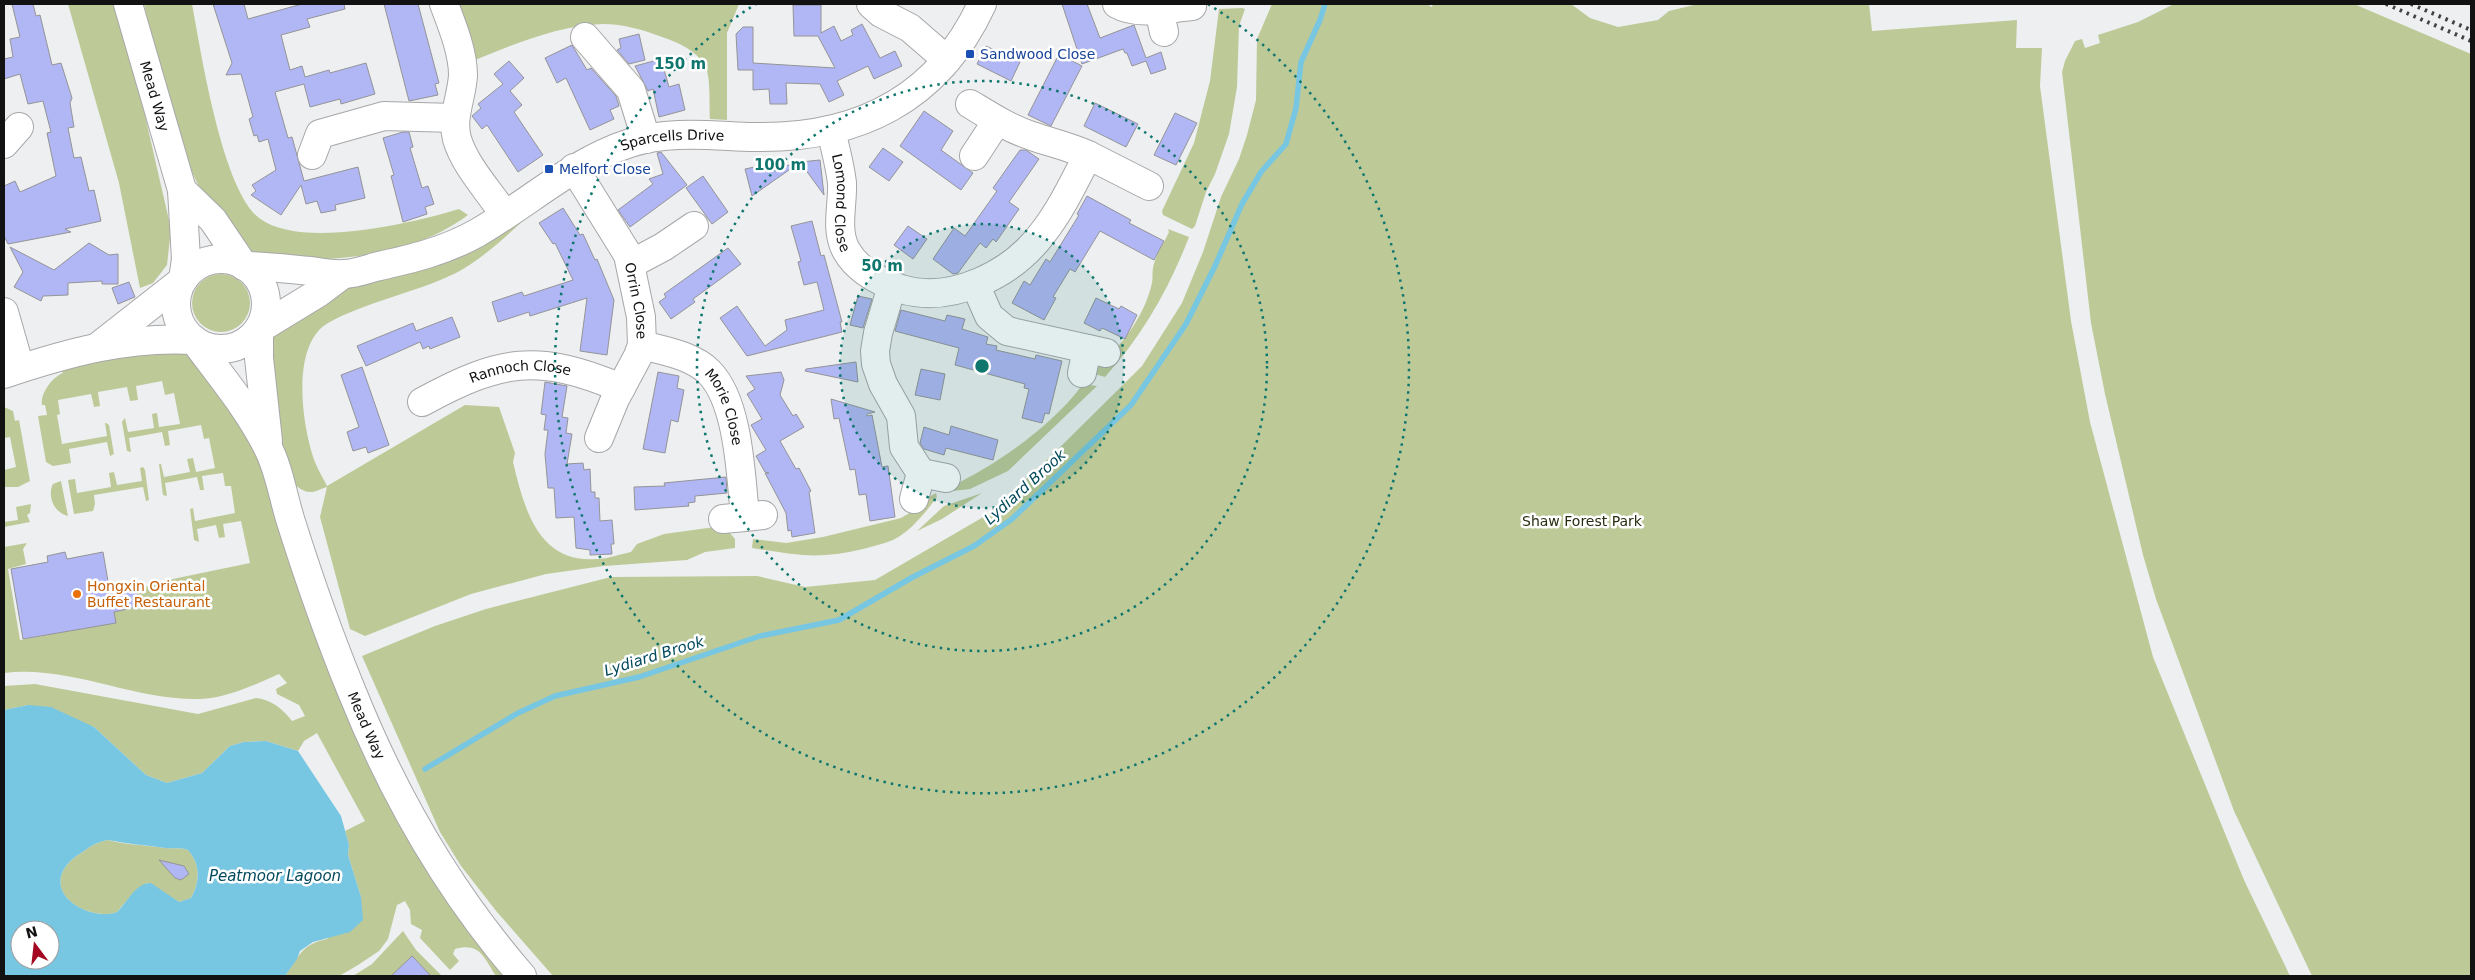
<svg xmlns="http://www.w3.org/2000/svg" width="2475" height="980" viewBox="0 0 2475 980" font-family="'DejaVu Sans',sans-serif">
<rect width="100%" height="100%" fill="#eeeff1"/>
<g fill="#bec998">
<polygon points="68,4 115,4 143,107 171,229 167,265 153,283 140,288 119,183"/>
<path d="M 144,4 L 192,4 C 201,52 222,189 259,218 C 301,250 412,223 459,209 L 468,215 C 430,243 386,254 341,258 C 312,260 273,265 247,252 C 240,248 234,238 229,232 C 176,168 163,83 144,4 Z"/>
<path d="M 457,4 L 739,4 L 727,33 L 727,120 L 710,119 C 709,106 711,76 705,66 C 696,50 679,43 662,37 C 644,30 623,24 603,24 C 559,25 515,44 475,60 Z"/>
<polygon points="1272,4 1428,4 1431,7 1434,4 1571,4 1590,18 1618,27 1658,20 1669,11 1698,4 1869,4 1872,31 2017,20 2016,48 2042,48 2040,86 2071,321 2090,422 2153,657 2244,880 2290,976 553,976 497,912 461,866 440,832 362,656 435,626 486,609 611,577 757,576 805,587 875,580 985,516 1042,465 1142,366 1182,303 1203,252 1221,197 1239,159 1247,135 1256,100 1257,39"/>
<polygon points="2174,4 2354,4 2471,54 2471,976 2312,976 2234,811 2156,599 2143,555 2105,394 2091,323 2062,72 2065,61 2075,41 2082,39 2085,48 2100,43 2098,35 2138,22"/>
<polygon points="1242,8 1245,9 1239,26 1237,87 1229,134 1215,174 1206,192 1195,226 1192,229 1163,215 1162,211 1194,143 1210,81 1219,9"/>
<path d="M 530,214 C 509,234 481,260 456,273 C 415,293 368,301 328,323 C 290,345 302,427 315,462 C 318,470 323,478 327,486 L 465,405 L 499,407 L 515,453 L 513,462 C 524,508 538,564 597,559 C 608,559 620,554 631,552 L 637,544 L 664,534 L 715,527 L 729,532 L 735,539 L 735,548 L 705,552 L 687,560 L 604,566 L 546,574 L 471,594 L 365,636 L 350,629 L 320,517 L 327,487 C 323,488 317,491 313,492 C 269,496 271,362 269,335 L 321,298 Z"/>
<path d="M 1168,229 L 1189,237 C 1169,289 1142,336 1105,377 L 1091,373 C 1118,350 1144,319 1152,283 C 1153,278 1152,273 1153,268 C 1155,256 1164,243 1169,232 Z"/>
<circle cx="221" cy="303" r="29"/>
<path d="M 120,351 L 188,353 L 252,439 L 299,580 L 508,976 L 496,976 C 484,958 480,942 455,949 L 453,954 L 459,961 L 450,970 L 420,938 L 422,930 L 411,924 L 410,910 L 405,901 L 397,905 L 388,939 L 379,951 L 358,965 L 339,976 L 285,976 C 299,957 301,944 327,939 L 361,897 L 348,855 L 349,845 L 345,831 L 365,821 L 317,733 L 304,741 L 298,751 L 266,741 L 244,742 L 230,746 L 202,773 L 167,783 L 146,775 L 94,727 L 28,705 L 4,710 L 4,686 L 35,684 L 198,714 L 256,698 C 272,700 283,709 292,721 L 305,716 L 299,705 L 277,694 L 276,689 L 287,683 L 279,674 C 254,685 227,698 200,699 C 134,701 70,665 4,673 L 4,547 L 27,543 L 23,549 L 26,564 L 8,569 L 20,640 L 115,623 L 114,612 L 132,608 L 138,603 L 137,588 L 167,583 L 168,580 L 250,563 L 241,521 L 223,524 L 225,537 L 219,538 L 216,525 L 197,529 L 199,542 L 194,540 L 190,509 L 193,508 L 195,521 L 235,513 L 231,486 L 225,486 L 223,473 L 202,476 L 204,490 L 200,490 L 197,477 L 165,483 L 167,496 L 163,495 L 159,464 L 161,464 L 164,477 L 190,472 L 187,459 L 193,458 L 196,472 L 215,468 L 209,438 L 204,439 L 201,425 L 168,431 L 170,445 L 165,446 L 162,432 L 129,438 L 131,452 L 127,451 L 122,422 L 124,419 L 125,418 L 128,432 L 154,428 L 152,414 L 157,413 L 159,427 L 180,424 L 174,393 L 165,395 L 162,381 L 136,386 L 138,400 L 130,401 L 127,387 L 98,392 L 100,406 L 94,407 L 91,394 L 58,400 L 60,414 L 57,415 L 62,444 L 107,436 L 105,423 L 106,423 L 109,425 L 114,454 L 110,456 L 107,442 L 69,449 L 71,463 L 53,466 L 46,462 L 38,416 L 47,415 L 45,405 L 42,405 C 40,394 52,377 63,373 L 60,368 Z"/>
<path d="M 1083,384 L 1097,386 L 1008,471 L 970,489 L 953,491 L 952,486 C 999,463 1052,426 1083,384 Z"/>
<polygon points="4,407 13,411 15,421 19,420 30,481 18,487 4,487 4,470 16,467 10,437 4,438"/>
<polygon points="143,467 145,470 149,500 146,501 143,487 94,495 95,504 93,511 74,514 68,480 75,479 77,493 111,487 109,473 114,472 117,485 142,481 140,468"/>
<path d="M 61,481 L 68,516 C 54,513 47,496 53,484 Z"/>
<path d="M 936,493 L 937,497 C 925,513 911,531 893,540 C 883,544 873,546 863,549 C 817,560 797,555 752,548 L 753,539 L 786,543 L 823,537 L 901,518 L 911,512 L 918,503 Z"/>
<polygon points="982,493 942,519 917,531 944,506"/>
<polygon points="31,504 30,513 27,515 30,522 4,527 4,522 18,520 16,507"/>
<path d="M 108,840 C 127,845 146,845 165,848 C 173,849 179,847 188,850 C 201,865 200,882 191,898 L 179,902 L 147,883 L 135,891 L 117,912 C 94,921 47,899 64,869 C 69,861 76,856 84,851 C 92,845 98,842 108,840 Z"/>
<polygon points="403,931 416,950 442,976 431,976 412,956 392,976 353,976 372,964"/>
</g>
<path fill="#77c6e2" fill-rule="evenodd" d="M 28,705 L 51,707 L 94,727 L 146,775 L 167,783 L 202,773 L 230,746 L 244,742 L 266,741 L 298,751 L 341,816 L 349,845 L 348,855 L 361,897 L 363,920 L 350,932 L 313,942 L 300,951 L 297,959 L 285,976 L 4,976 L 4,710 ZM 108,840 C 127,844 146,845 165,848 C 173,849 179,847 188,850 C 201,865 200,882 191,898 L 179,902 L 151,883 C 135,883 128,902 117,912 C 94,921 47,899 64,869 C 69,861 76,856 84,851 C 92,845 98,842 108,840 ZM 20,930 L 50,930 L 50,960 L 20,960 Z"/>
<g fill="none" stroke-linecap="round" stroke-linejoin="round">
<polyline stroke="#77c6e2" stroke-width="5.5" points="425,769 518,713 555,696 639,677 760,636 839,620 911,578 974,546 1012,519 1131,405 1186,324 1215,266 1242,204 1261,172 1286,144 1296,108 1301,62 1320,20 1325,4"/>
</g>
<g fill="#b1b7f4" stroke="#949497">
<polygon points="12,4 33,4 36,16 40,15 52,65 61,63 72,98 70,103 74,127 68,128 74,158 81,157 89,191 94,190 101,221 65,229 71,232 8,244 4,236 4,186 15,181 20,192 56,176 47,133 51,132 43,101 28,104 20,74 4,79 4,59 13,57 10,39 20,37"/>
<polygon points="213,4 244,4 248,19 302,4 344,4 345,9 307,19 310,27 281,35 290,70 302,66 305,77 329,70 330,73 366,63 375,94 341,104 340,99 310,107 304,84 275,92 288,138 292,137 304,181 358,167 365,198 335,205 336,210 321,213 317,201 306,204 301,185 281,215 251,195 256,191 252,185 276,170 268,139 259,142 257,135 254,136 249,119 253,117 241,74 226,75 232,63"/>
<polygon points="384,4 418,4 439,83 435,84 438,95 409,101"/>
<polygon points="1062,4 1087,4 1100,38 1134,25 1146,58 1161,52 1166,69 1151,74 1146,61 1132,66 1127,53 1125,53 1123,49 1082,64"/>
<polygon points="793,5 821,5 821,33 834,26 841,41 853,35 851,30 862,24 880,58 895,51 902,66 874,79 868,66 837,81 844,95 829,102 820,84 786,83 787,104 770,104 769,89 753,90 753,70 738,70 736,34 743,27 753,27 753,63 835,68 818,36 794,36"/>
<polygon points="639,34 645,60 629,64 617,50 621,48 619,39"/>
<polygon points="572,45 587,70 591,68 616,96 619,106 610,110 614,119 590,130 566,78 557,83 545,58"/>
<polygon points="986,46 1020,62 1011,81 977,64"/>
<polygon points="1059,54 1082,66 1051,126 1028,115"/>
<polygon points="661,59 669,87 679,84 685,110 659,117 653,89 648,91 635,66"/>
<polygon points="509,61 524,78 510,91 522,105 514,112 543,155 518,172 487,125 482,129 472,116 481,108 478,104 503,84 494,74"/>
<polygon points="1095,103 1138,124 1126,147 1084,126"/>
<polygon points="924,111 953,131 941,150 973,173 961,190 900,146"/>
<polygon points="1175,113 1197,123 1176,165 1154,155"/>
<polygon points="403,132 409,132 413,147 410,148 422,188 428,186 434,204 425,207 427,214 403,222 391,176 394,175 383,138"/>
<polygon points="883,148 903,162 889,181 869,167"/>
<polygon points="1020,150 1026,150 1039,159 1009,202 1019,209 996,242 993,239 986,248 980,243 958,273 953,274 933,259 954,228 965,236 997,191 993,188"/>
<polygon points="661,152 687,185 630,227 618,210 653,184 649,179 663,174 657,153"/>
<polygon points="820,160 824,195 800,162"/>
<polygon points="799,163 752,196 745,169 764,165 765,170"/>
<polygon points="703,176 728,212 712,224 686,188"/>
<polygon points="1087,196 1131,220 1129,223 1164,241 1154,260 1100,231 1075,272 1070,269 1053,297 1056,298 1044,320 1012,303 1024,281 1030,285 1046,259 1050,262 1079,215 1077,214"/>
<polygon points="563,208 580,235 583,234 595,260 597,259 614,300 607,355 580,351 587,298 530,316 529,312 498,322 492,302 522,292 524,296 573,280 555,243 553,244 539,223"/>
<polygon points="812,221 821,256 824,255 842,322 840,322 842,332 747,356 720,318 737,306 765,346 787,330 785,320 824,310 817,282 804,285 798,262 801,261 791,226"/>
<polygon points="908,226 927,239 913,259 894,245"/>
<polygon points="89,243 109,255 118,254 118,284 102,284 102,281 68,283 68,295 43,296 41,301 14,287 23,272 10,247 54,270"/>
<polygon points="728,248 741,264 693,299 695,302 671,319 659,302 666,297 664,294"/>
<polygon points="129,282 135,297 118,304 112,288"/>
<polygon points="858,296 872,299 863,328 850,325"/>
<polygon points="1096,298 1119,309 1121,306 1137,315 1125,339 1102,328 1100,331 1084,323"/>
<polygon points="901,310 945,321 947,315 965,319 962,329 988,337 986,344 997,346 996,350 1035,359 1036,355 1062,361 1049,414 1045,413 1042,423 1022,418 1029,389 1024,388 1025,384 955,365 959,348 895,331"/>
<polygon points="452,317 460,337 430,349 429,346 423,349 420,342 366,366 357,346 413,323 416,331"/>
<polygon points="856,362 858,382 805,371 806,369"/>
<polygon points="362,367 389,445 368,453 366,447 353,451 347,432 359,427 341,375"/>
<polygon points="921,369 945,374 940,400 915,395"/>
<polygon points="658,372 679,376 677,388 684,390 678,422 671,420 665,453 643,449"/>
<polygon points="781,372 784,380 780,395 793,416 796,414 804,427 780,441 796,469 799,468 811,491 809,492 815,533 792,537 791,530 788,531 786,513 765,473 769,473 765,472 756,456 766,450 751,425 762,419 747,394 755,389 746,376"/>
<polygon points="545,382 567,386 562,417 568,418 566,433 572,434 567,464 583,463 584,470 590,469 591,492 595,492 595,498 599,498 600,521 612,520 614,544 611,544 612,554 590,555 590,550 576,548 574,517 556,518 554,488 548,488 545,454 548,430 544,430 546,415 541,414"/>
<polygon points="831,399 875,412 867,414 867,416 872,415 882,467 888,466 895,517 870,521 866,494 859,495 855,469 850,470 839,418 834,419"/>
<polygon points="951,426 998,440 993,460 946,448 944,455 924,449 920,443 924,427 949,435"/>
<polygon points="726,477 727,493 695,496 695,502 688,503 689,506 635,510 634,487 665,486 664,483"/>
<polygon points="65,552 67,559 103,552 109,587 129,584 137,586 138,603 132,608 114,612 116,623 23,639 11,569 48,562 47,556"/>
<polygon points="159,860 184,866 189,874 181,880 175,878"/>
<polygon points="412,956 431,976 391,976"/>
</g>
<g fill="none" stroke-linecap="round" stroke-linejoin="round">
<defs>
<g id="minor">
<path d="M 444,4 C 452,25 463,52 463,75 C 462,97 451,117 457,139 C 465,166 489,191 504,214"/>
<polyline points="871,4 881,13 910,28 947,60"/>
<path d="M 1117,4 C 1138,16 1169,8 1192,6"/>
<polyline points="1159,9 1164,32"/>
<polyline points="585,37 631,90 646,139"/>
<path d="M 970,104 C 990,116 1010,129 1032,136 C 1052,143 1070,147 1088,155"/>
<path id="s1" d="M 831,130 C 835,148 840,165 842,183 C 843,205 835,230 846,250 C 857,270 880,282 901,289 C 951,304 1011,275 1042,234 C 1061,210 1074,182 1088,155 L 1149,186"/>
<polyline points="4,144 19,127"/>
<polyline points="312,155 320,134 384,116 454,118"/>
<polyline points="974,156 997,121"/>
<path id="s2" d="M 574,168 L 628,255 L 641,317 L 642,345 L 638,356 L 615,399 L 599,438"/>
<polyline points="631,264 663,247 694,226"/>
<path id="s3" d="M 244,266 C 266,266 288,269 310,271 C 320,272 332,275 343,274 C 354,274 365,270 375,267 C 411,259 445,251 477,233 C 529,203 572,162 630,143 C 670,130 713,136 754,137 C 857,139 938,100 982,4"/>
<polyline points="975,284 989,316 1007,331 1106,353"/>
<polyline points="892,286 878,333 875,351 876,364 883,384 901,416 904,447 921,473 946,478"/>
<polyline points="4,312 20,368"/>
<polyline points="259,329 318,293 342,275"/>
<polyline points="100,345 183,280"/>
<path id="s4" d="M 642,345 C 664,351 692,355 709,372 C 739,402 741,477 745,517 L 763,515"/>
<polyline points="1082,373 1087,349"/>
<path d="M 4,374 C 67,353 127,336 194,340"/>
<path id="s5" d="M 422,402 C 501,359 537,353 621,388"/>
<polyline points="914,499 921,473"/>
<polyline points="723,519 745,517"/>
</g>
<g id="major">
<path id="s6" d="M 128,4 L 182,190 L 186,259 L 183,280"/>
<polyline points="182,190 213,220 244,266"/>
<circle cx="221" cy="304" r="45"/>
<polyline points="259,329 259,358 268,441"/>
<path id="s7" d="M 194,340 C 219,374 248,408 267,446 C 279,468 283,497 291,522 C 309,579 329,636 352,692 C 393,794 450,893 522,976"/>
</g>
</defs>
<use href="#minor" stroke="#a7a7a9" stroke-width="30"/>
<use href="#major" stroke="#a7a7a9" stroke-width="30"/>
<use href="#minor" stroke="#fff" stroke-width="28"/>
<use href="#major" stroke="#fff" stroke-width="28"/>
<g stroke="#424243" stroke-width="4" stroke-dasharray="2.5 5" stroke-linecap="butt">
<polyline points="2386,4 2471,41"/>
<polyline points="2411,4 2471,30"/>
</g>
</g>
<circle cx="982" cy="366" r="142" fill="#0f766e" fill-opacity=".12"/>
<g fill="none" stroke="#0f766e" stroke-width="2.5" stroke-dasharray="2.5 5">
<circle cx="982" cy="366" r="142"/>
<circle cx="982" cy="366" r="285"/>
<path d="M1208 4A427 427 0 1 1 756 4"/>
</g>
<g fill="#1a4fb4" stroke="#fff" stroke-width="2">
<rect x="965" y="49" width="10" height="10" rx="2.5"/>
<rect x="544" y="164" width="10" height="10" rx="2.5"/>
</g>
<circle fill="#e8710a" stroke="#fff" stroke-width="2" cx="77" cy="594" r="5"/>
<g text-anchor="middle" stroke-width="5" stroke-linejoin="round" paint-order="stroke">
<g font-size="14" fill="#164399" stroke="#fff" text-anchor="start">
<text x="980" y="59">Sandwood Close</text>
<text x="559" y="174">Melfort Close</text>
</g>
<g font-size="14" fill="#121213" stroke="#fff">
<text dy="5" stroke="none"><textPath href="#s6" startOffset="96">Mead Way</textPath></text>
<text dy="5" stroke="none"><textPath href="#s3" startOffset="461">Sparcells Drive</textPath></text>
<text dy="5" stroke="none"><textPath href="#s1" startOffset="74">Lomond Close</textPath></text>
<text dy="5" stroke="none"><textPath href="#s2" startOffset="149">Orrin Close</textPath></text>
<text dy="5" stroke="none"><textPath href="#s5" startOffset="105">Rannoch Close</textPath></text>
<text dy="5" stroke="none"><textPath href="#s4" startOffset="112">Morie Close</textPath></text>
<text dy="5" stroke="none"><textPath href="#s7" startOffset="426">Mead Way</textPath></text>
</g>
<g font-size="14" fill="#272c10" stroke="#fff">
<text x="1582" y="526">Shaw Forest Park</text>
</g>
<g font-size="14" fill="#c56008" stroke="#fff" text-anchor="start">
<text x="87" y="591">Hongxin Oriental<tspan x="87" dy="16">Buffet Restaurant</tspan></text>
</g>
<g font-size="15" font-style="italic" fill="#00495c" stroke="#fff">
<text transform="translate(1025 487) rotate(-42)" y="5">Lydiard Brook</text>
<text transform="translate(654 656) rotate(-17)" y="5">Lydiard Brook</text>
<text x="275" y="881">Peatmoor Lagoon</text>
</g>
</g>
<circle cx="982" cy="366" r="8" fill="#0f766e" stroke="#fff" stroke-width="2.5"/>
<g font-size="15" text-anchor="middle" font-weight="bold" fill="#0f766e" stroke="#fff" stroke-width="5" stroke-linejoin="round" paint-order="stroke">
<text x="680" y="69">150 m</text>
<text x="780" y="170">100 m</text>
<text x="882" y="271">50 m</text>
</g>
<rect width="2475" height="980" fill="none" stroke="#121213" stroke-width="10"/>
<g transform="translate(35 945) rotate(345)"><circle r="24" fill="#ffffff" stroke="#a0a0a1"/>
<path d="M0-4L9 19L0 12L-9 19Z" fill="#a30721"/>
<text y="-8" font-size="14" font-weight="bold" text-anchor="middle" fill="#121213">N</text>
</g>
</svg>
